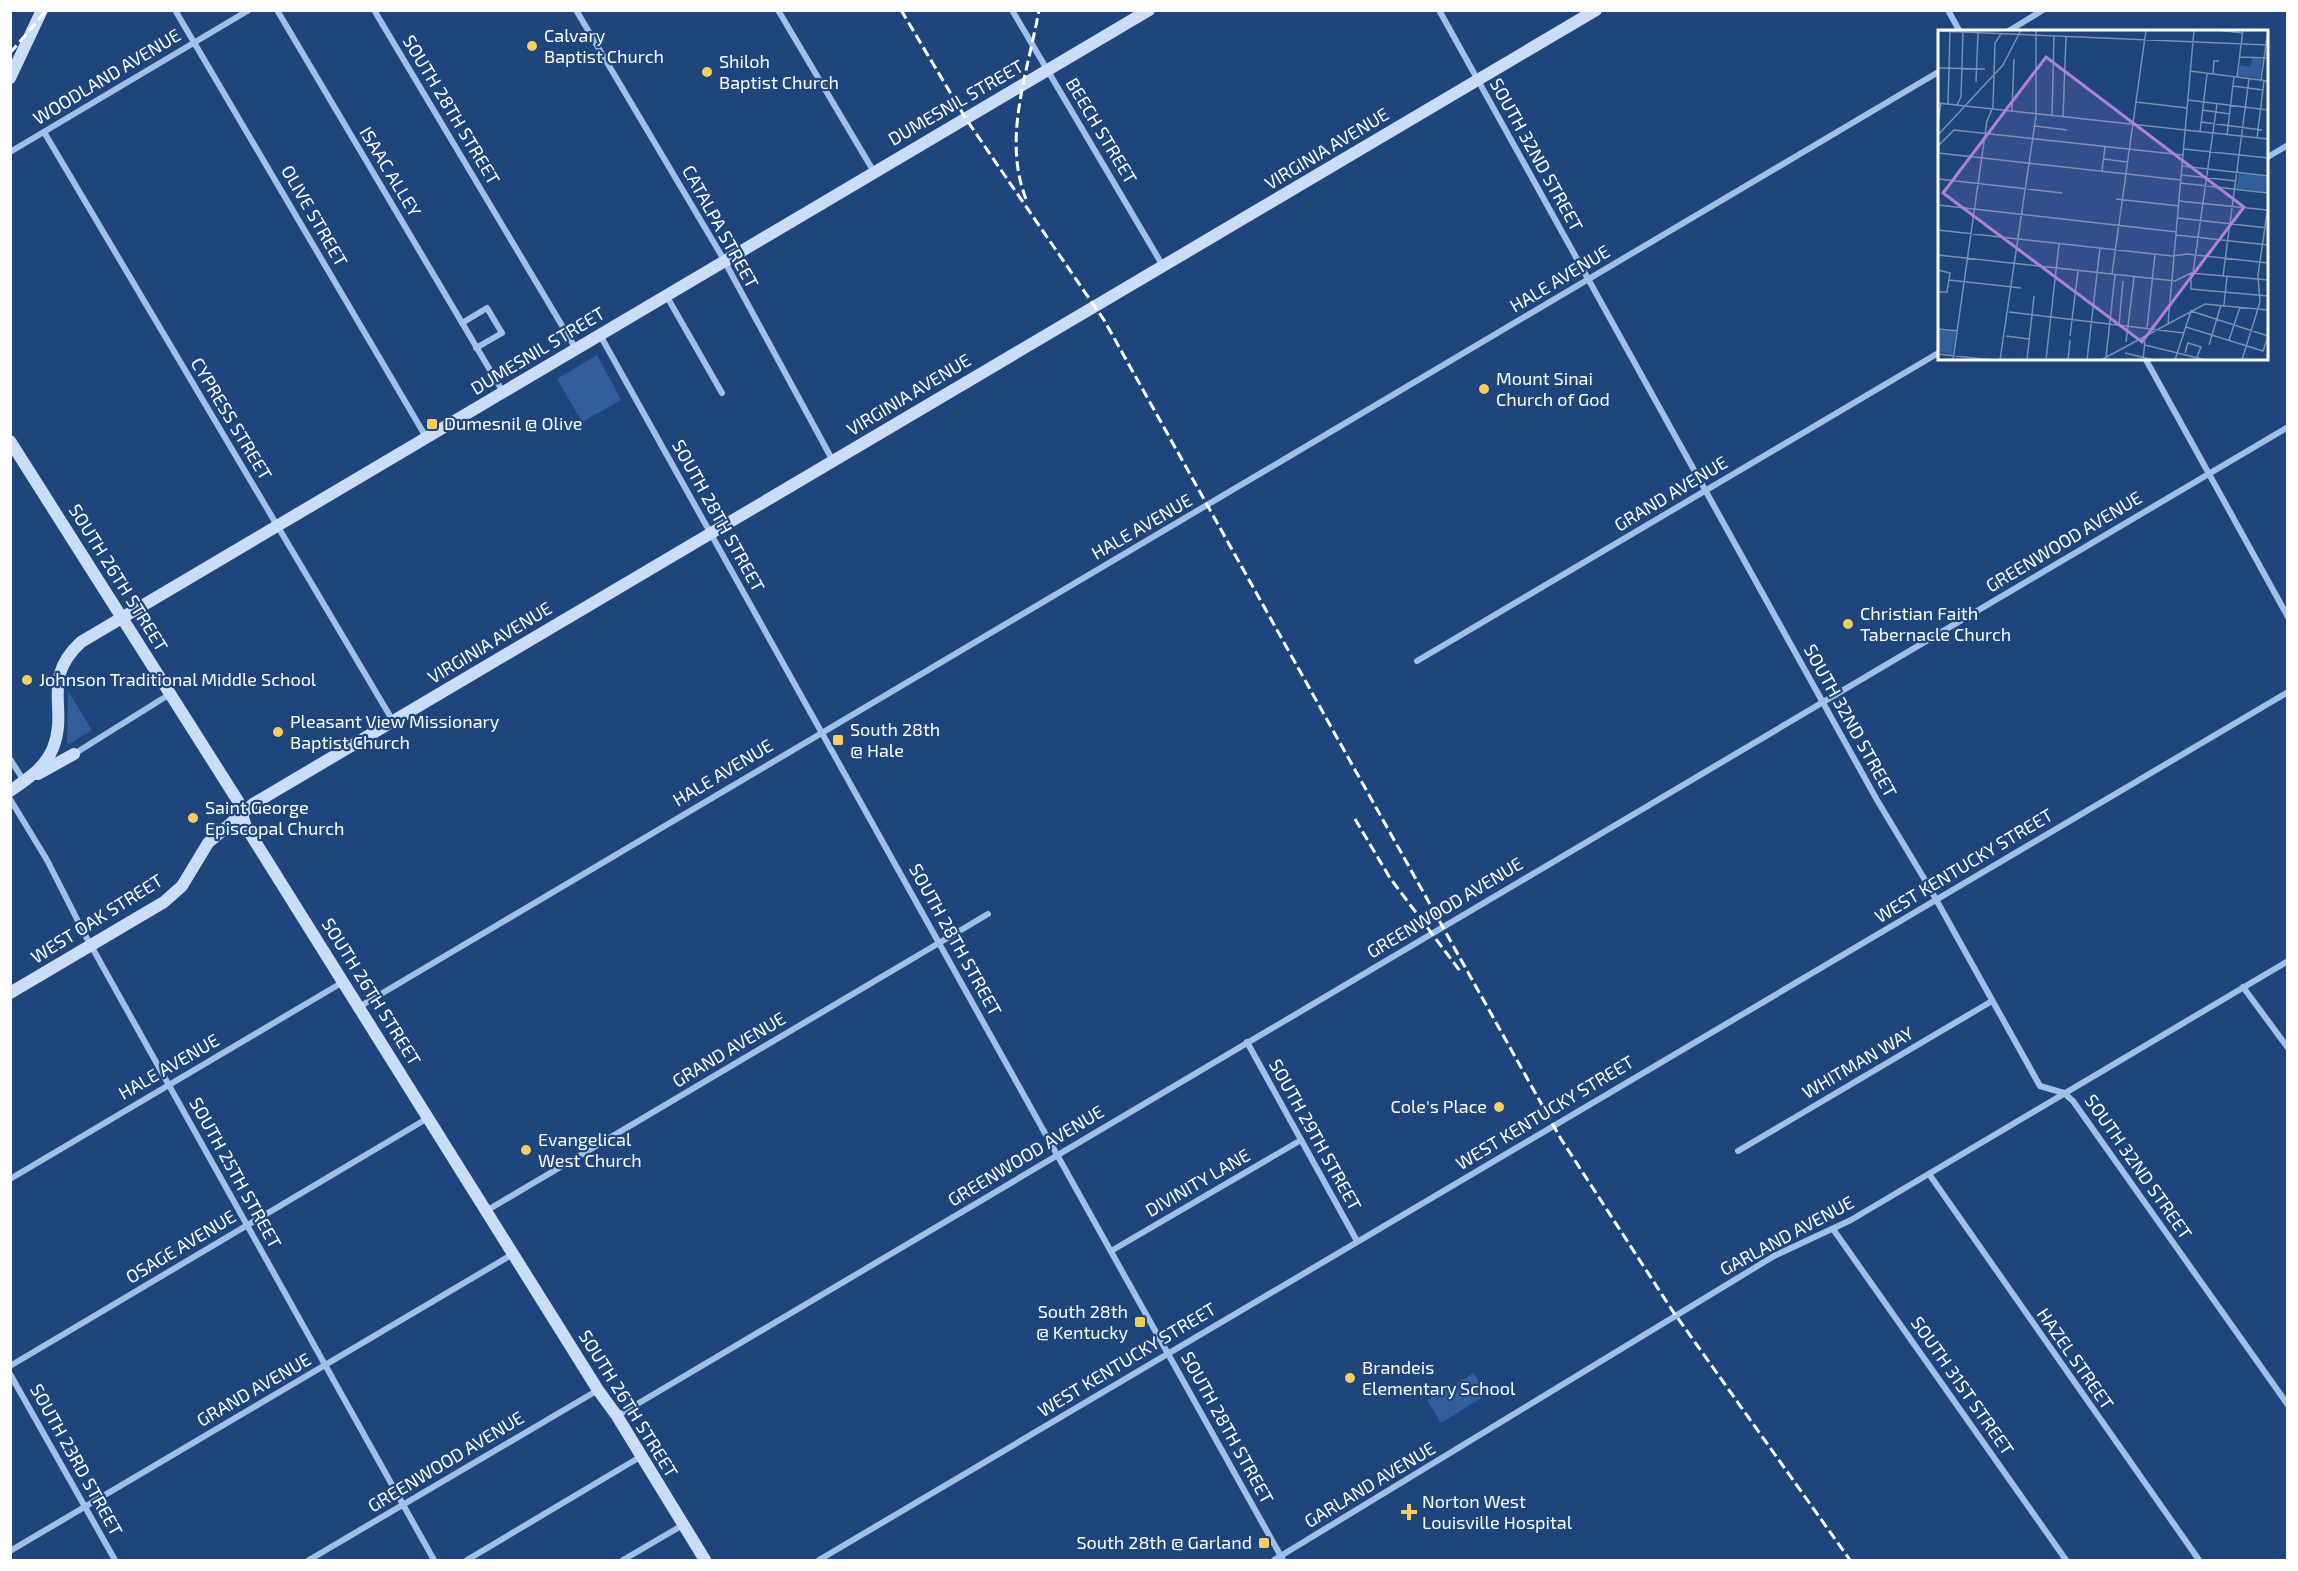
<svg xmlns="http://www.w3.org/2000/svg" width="2298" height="1571" viewBox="0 0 2298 1571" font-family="'Exo 2',sans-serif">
<rect width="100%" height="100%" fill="#1e467d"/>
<g fill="#315f9b">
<polygon points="597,355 621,400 582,422 557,379"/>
<polygon points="68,691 92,730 69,744 67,743"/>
<polygon points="1474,1373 1486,1395 1441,1423 1427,1400"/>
</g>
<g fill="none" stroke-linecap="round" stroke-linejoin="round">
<g stroke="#a1c0e7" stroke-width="6">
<polyline points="175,10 426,437"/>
<polyline points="277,10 503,392"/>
<polyline points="374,10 576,349"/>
<polyline points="576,10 720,253 833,461"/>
<polyline points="778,10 874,172"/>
<polyline points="1012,10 1163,266"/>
<polyline points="1439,10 1877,800 1928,885 2040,1086 2064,1093 2073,1101 2288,1405"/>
<polyline points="1948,10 1960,32"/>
<polyline points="2007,32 2043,10"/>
<polyline points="44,132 393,721"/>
<polyline points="10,152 249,10"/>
<polyline points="2266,158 2288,145"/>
<polyline points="666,295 722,393"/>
<polyline points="462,323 487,308 502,333 476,348"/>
<polyline points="600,335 1283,1560"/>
<polyline points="2145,358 2288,617"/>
<polyline points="1417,661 1940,352"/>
<polyline points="74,754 170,694"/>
<polyline points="10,759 24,781"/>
<polyline points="10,799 47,860 84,933 434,1560"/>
<polyline points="2243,987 2288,1048"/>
<polyline points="359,1007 1940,71"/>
<polyline points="1247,1042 1357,1241"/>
<polyline points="1738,1151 1992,1001"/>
<polyline points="1929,1174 2199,1560"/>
<polyline points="10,1179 343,982"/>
<polyline points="486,1211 988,914"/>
<polyline points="1833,1229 2066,1560"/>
<polyline points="1111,1251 1301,1140"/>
<polyline points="10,1366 428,1118"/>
<polyline points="10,1374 115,1560"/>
<polyline points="617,1416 2288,427"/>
<polyline points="10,1551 513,1254"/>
<polyline points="309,1560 598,1390"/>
<polyline points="467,1560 640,1457"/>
<polyline points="623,1560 683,1525"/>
<polyline points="819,1560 2288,692"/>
<polyline points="1274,1560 1774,1256 1851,1220 2288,961"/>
</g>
<g stroke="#cbddf6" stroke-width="12">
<polyline points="10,78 42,10"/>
<polyline points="10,441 238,801 246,827 598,1390 617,1416 705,1560"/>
<polyline points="38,774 74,754"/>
<path d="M 10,791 C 27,779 45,768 53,748 C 69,708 40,680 81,642 L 1149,10"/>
<polyline points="10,993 164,902 182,886 208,843 253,804 1596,10"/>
</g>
<g stroke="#fff" stroke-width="3" stroke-dasharray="10 4.5" stroke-linecap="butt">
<polyline points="901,10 966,119 1104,320 1561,1139 1672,1310 1850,1560"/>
<polyline points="10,53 47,10"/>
<path d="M 1026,199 C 1002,138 1028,72 1039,10"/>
<polyline points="1355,819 1390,878 1460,971"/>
</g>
</g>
<g fill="#f6cd60" stroke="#1e467d" stroke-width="2">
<circle cx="532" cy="46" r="6"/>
<circle cx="707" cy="72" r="6"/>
<circle cx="1484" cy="389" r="6"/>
<rect x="426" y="418" width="12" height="12" rx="3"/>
<circle cx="1848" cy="624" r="6"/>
<circle cx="27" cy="680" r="6"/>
<circle cx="278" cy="732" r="6"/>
<rect x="832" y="734" width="12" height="12" rx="3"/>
<circle cx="193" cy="818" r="6"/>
<circle cx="1499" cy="1107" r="6"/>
<circle cx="526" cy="1150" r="6"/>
<rect x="1134" y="1316" width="12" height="12" rx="3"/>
<circle cx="1350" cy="1378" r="6"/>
<path d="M1406 1503h6v6h6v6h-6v6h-6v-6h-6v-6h6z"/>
<rect x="1258" y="1537" width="12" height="12" rx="3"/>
</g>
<g text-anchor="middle" stroke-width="4.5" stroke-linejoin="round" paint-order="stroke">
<g font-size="18" fill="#fff" stroke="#1e467d" text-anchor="start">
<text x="544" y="42">Calvary<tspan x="544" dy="21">Baptist Church</tspan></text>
<text x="719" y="68">Shiloh<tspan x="719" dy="21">Baptist Church</tspan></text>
<text x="1496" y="385">Mount Sinai<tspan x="1496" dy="21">Church of God</tspan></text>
<text x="444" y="430">Dumesnil @ Olive</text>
<text x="1860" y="620">Christian Faith<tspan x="1860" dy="21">Tabernacle Church</tspan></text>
<text x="39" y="686">Johnson Traditional Middle School</text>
<text x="290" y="728">Pleasant View Missionary<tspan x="290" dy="21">Baptist Church</tspan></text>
<text x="850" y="736">South 28th<tspan x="850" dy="21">@ Hale</tspan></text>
<text x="205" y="814">Saint George<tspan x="205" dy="21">Episcopal Church</tspan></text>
<text x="1487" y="1113" text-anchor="end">Cole's Place</text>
<text x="538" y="1146">Evangelical<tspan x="538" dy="21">West Church</tspan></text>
<text x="1128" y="1318" text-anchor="end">South 28th<tspan x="1128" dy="21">@ Kentucky</tspan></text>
<text x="1362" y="1374">Brandeis<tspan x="1362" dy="21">Elementary School</tspan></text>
<text x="1422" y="1508">Norton West<tspan x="1422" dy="21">Louisville Hospital</tspan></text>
<text x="1252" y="1549" text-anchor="end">South 28th @ Garland</text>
</g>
<g font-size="18" fill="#fff" stroke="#1e467d">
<text transform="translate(107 77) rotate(-31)" y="6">WOODLAND AVENUE</text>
<text transform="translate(956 103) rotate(-30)" y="6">DUMESNIL STREET</text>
<text transform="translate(451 110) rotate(59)" y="6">SOUTH 28TH STREET</text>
<text transform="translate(1101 131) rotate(59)" y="6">BEECH STREET</text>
<text transform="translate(1327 149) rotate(-31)" y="6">VIRGINIA AVENUE</text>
<text transform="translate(1536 155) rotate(61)" y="6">SOUTH 32ND STREET</text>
<text transform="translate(390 172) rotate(59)" y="6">ISAAC ALLEY</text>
<text transform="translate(314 216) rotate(60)" y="6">OLIVE STREET</text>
<text transform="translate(720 227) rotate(61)" y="6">CATALPA STREET</text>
<text transform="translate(1560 279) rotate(-31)" y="6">HALE AVENUE</text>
<text transform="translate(538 351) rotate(-31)" y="6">DUMESNIL STREET</text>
<text transform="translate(909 395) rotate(-31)" y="6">VIRGINIA AVENUE</text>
<text transform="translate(231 419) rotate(59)" y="6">CYPRESS STREET</text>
<text transform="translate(1671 494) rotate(-31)" y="6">GRAND AVENUE</text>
<text transform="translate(718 516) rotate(61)" y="6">SOUTH 28TH STREET</text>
<text transform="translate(1142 527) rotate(-30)" y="6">HALE AVENUE</text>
<text transform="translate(2064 542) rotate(-31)" y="6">GREENWOOD AVENUE</text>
<text transform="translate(118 578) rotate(58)" y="6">SOUTH 26TH STREET</text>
<text transform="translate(490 643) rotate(-31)" y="6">VIRGINIA AVENUE</text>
<text transform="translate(1850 721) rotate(61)" y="6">SOUTH 32ND STREET</text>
<text transform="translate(723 773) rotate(-31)" y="6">HALE AVENUE</text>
<text transform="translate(1964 866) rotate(-31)" y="6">WEST KENTUCKY STREET</text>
<text transform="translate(1445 908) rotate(-31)" y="6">GREENWOOD AVENUE</text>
<text transform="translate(97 919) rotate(-32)" y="6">WEST OAK STREET</text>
<text transform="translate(955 940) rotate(61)" y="6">SOUTH 28TH STREET</text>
<text transform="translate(371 992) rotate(58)" y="6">SOUTH 26TH STREET</text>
<text transform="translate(729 1050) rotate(-31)" y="6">GRAND AVENUE</text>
<text transform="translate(1858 1063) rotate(-30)" y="6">WHITMAN WAY</text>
<text transform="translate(169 1067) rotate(-30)" y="6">HALE AVENUE</text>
<text transform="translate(1545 1113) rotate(-31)" y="6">WEST KENTUCKY STREET</text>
<text transform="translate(1315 1135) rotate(61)" y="6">SOUTH 29TH STREET</text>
<text transform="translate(1026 1156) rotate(-31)" y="6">GREENWOOD AVENUE</text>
<text transform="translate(2138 1167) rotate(55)" y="6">SOUTH 32ND STREET</text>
<text transform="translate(235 1173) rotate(61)" y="6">SOUTH 25TH STREET</text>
<text transform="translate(1198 1183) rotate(-30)" y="6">DIVINITY LANE</text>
<text transform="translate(1787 1236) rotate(-28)" y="6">GARLAND AVENUE</text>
<text transform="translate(181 1247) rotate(-31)" y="6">OSAGE AVENUE</text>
<text transform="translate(2075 1359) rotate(55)" y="6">HAZEL STREET</text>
<text transform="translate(1127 1360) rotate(-31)" y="6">WEST KENTUCKY STREET</text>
<text transform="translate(1962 1386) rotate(55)" y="6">SOUTH 31ST STREET</text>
<text transform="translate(254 1390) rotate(-30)" y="6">GRAND AVENUE</text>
<text transform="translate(628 1404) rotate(58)" y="6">SOUTH 26TH STREET</text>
<text transform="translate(1227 1428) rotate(61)" y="6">SOUTH 28TH STREET</text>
<text transform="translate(76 1460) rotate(61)" y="6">SOUTH 23RD STREET</text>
<text transform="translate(446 1462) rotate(-31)" y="6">GREENWOOD AVENUE</text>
<text transform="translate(1370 1485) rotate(-31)" y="6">GARLAND AVENUE</text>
</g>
</g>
<g transform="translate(1938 30)">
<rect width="330" height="330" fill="#1e467d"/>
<path d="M 314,28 L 324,29 L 322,48 L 300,46 L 302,35 L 313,37 ZM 301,144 L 330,147 L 330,162 L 298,158 ZM 0,300 L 18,302 L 14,324 L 0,322 Z" fill="#315f9b"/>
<path fill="none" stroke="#7890b1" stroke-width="1.5" d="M 278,0 L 305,3M 0,1 L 330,15M 302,27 L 330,28M 0,38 L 47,39M 252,41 L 330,51M 275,44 L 276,31 L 281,31M 299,47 L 305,0M 323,50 L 330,0M 38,52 L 40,3M 295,56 L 325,60M 250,70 L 330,80M 198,72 L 249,78M 0,73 L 330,109M 10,74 L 12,2M 19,75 L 23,67 L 25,2M 264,80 L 292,84M 74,81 L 76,29M 114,85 L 116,6M 125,87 L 128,7M 263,92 L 324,100M 0,93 L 3,73M 97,96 L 129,100M 262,102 L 269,44M 0,105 L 65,35 L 83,0M 289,105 L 296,47M 319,108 L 326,51M 0,116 L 16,100 L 245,125M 246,119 L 330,128M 0,123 L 243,150M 166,129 L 189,132M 244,136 L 330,146M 164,141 L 167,117M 244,145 L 298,151M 0,149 L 124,163M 243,153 L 330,163M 178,169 L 241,176M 241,171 L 329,180M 0,175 L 239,202M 240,188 L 330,198M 0,200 L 234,226 L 249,224 L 330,233M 238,205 L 330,215M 0,225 L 237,251 L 253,243 L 330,250M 0,240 L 12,243 L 9,262 L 0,262M 253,243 L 253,259 L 330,266M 255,243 L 279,74M 174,244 L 208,0M 285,246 L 311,49M 11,250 L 83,258M 286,275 L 289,246M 71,282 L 246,303M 230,294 L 256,0M 181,295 L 185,251M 248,297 L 325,321 L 330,307M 209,298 L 217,224M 0,299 L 20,301M 68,306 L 91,309M 132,306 L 140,241M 291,310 L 302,277M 188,312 L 196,247M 207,315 L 268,330M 271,315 L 283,275M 187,323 L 216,330M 247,323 L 250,313 L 263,317 L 259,327M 0,324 L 53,330M 168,327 L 177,245M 15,330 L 49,91 L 55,77 L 57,13 L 63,4M 62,330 L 98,86 L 98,0M 89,330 L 96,266M 108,330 L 121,214M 130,330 L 132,310M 149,330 L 162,218M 163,330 L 267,274 L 330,280M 205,330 L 207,311M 237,330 L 253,281 L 330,306M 304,330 L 322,272 L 320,245 L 330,176"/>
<path fill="#b080d9" fill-opacity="0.15" stroke="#b080d9" stroke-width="3" d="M 108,27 L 306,177 L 204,312 L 5,163 Z"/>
<rect width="330" height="330" fill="none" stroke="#fff" stroke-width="3"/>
</g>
<rect width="2298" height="1571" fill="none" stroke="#ffffff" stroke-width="24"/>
</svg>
